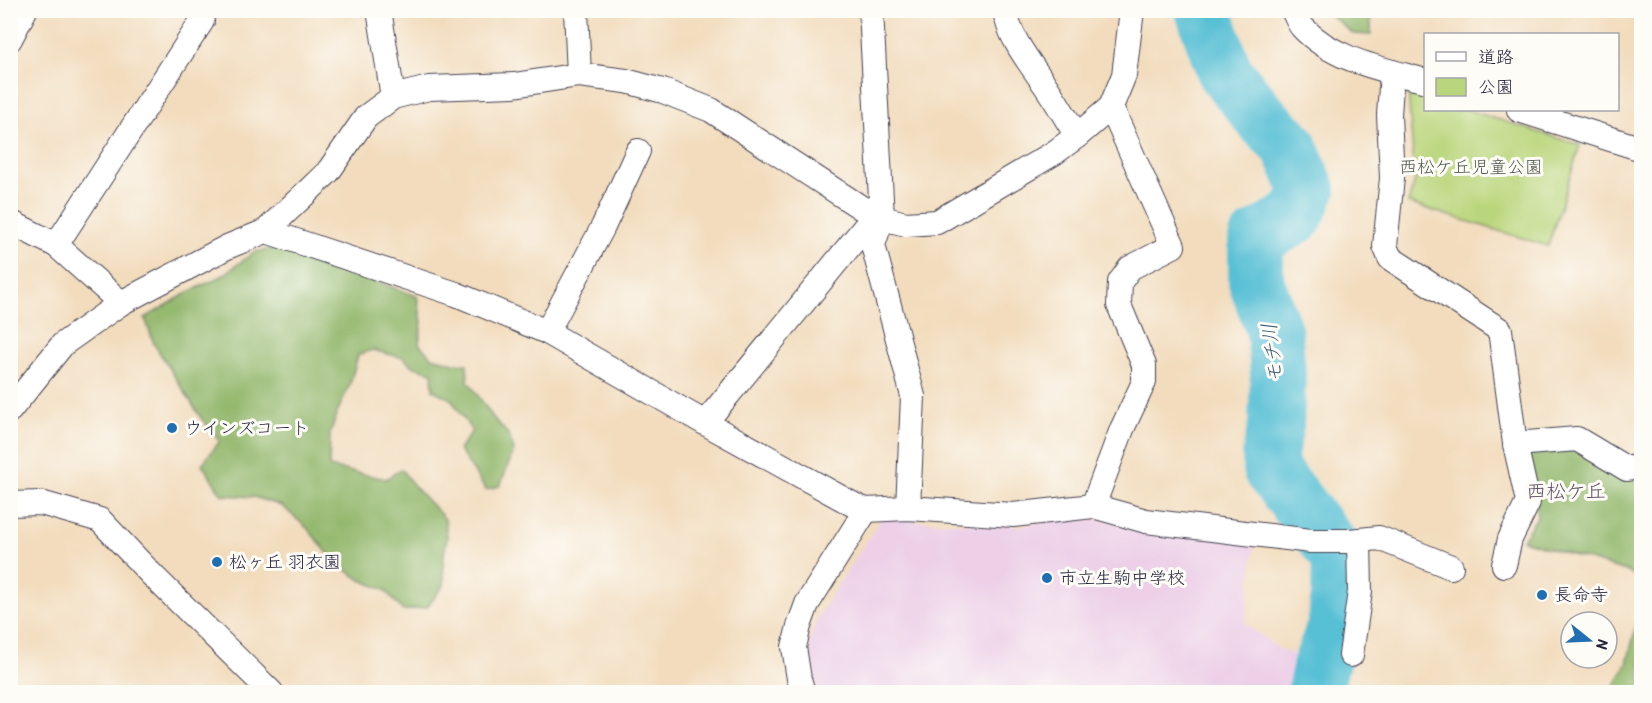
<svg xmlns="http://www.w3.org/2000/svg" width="1652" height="703" viewBox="0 0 1652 703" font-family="'Patrick Hand','Klee One',sans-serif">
<rect width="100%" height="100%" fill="#fdfcf7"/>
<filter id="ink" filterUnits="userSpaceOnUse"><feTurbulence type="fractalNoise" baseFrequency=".0167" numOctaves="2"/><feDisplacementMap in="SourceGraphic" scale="12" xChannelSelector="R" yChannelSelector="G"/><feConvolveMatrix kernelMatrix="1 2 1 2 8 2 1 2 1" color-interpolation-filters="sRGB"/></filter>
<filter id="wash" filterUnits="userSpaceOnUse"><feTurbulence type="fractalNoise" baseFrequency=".008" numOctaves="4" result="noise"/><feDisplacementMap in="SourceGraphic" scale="24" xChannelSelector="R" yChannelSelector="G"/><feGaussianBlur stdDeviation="1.35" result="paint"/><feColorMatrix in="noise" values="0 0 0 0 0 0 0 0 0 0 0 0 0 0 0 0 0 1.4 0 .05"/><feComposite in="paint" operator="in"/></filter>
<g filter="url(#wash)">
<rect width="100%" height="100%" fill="#f2dcbd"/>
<polygon fill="#edd0e8" points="1067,518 1101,520 1255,543 1245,623 1280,650 1314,660 1307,692 819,692 810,667 810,638 820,613 881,519 1020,526"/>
<polygon fill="#bad67c" stroke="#6e7c5c" stroke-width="1.5" points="1408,90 1425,96 1426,110 1468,110 1580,145 1548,246 1408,203 1415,181"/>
<g fill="#93b76c" stroke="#5a6c54" stroke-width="1.5">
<polygon points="1326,11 1371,11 1371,35 1353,34"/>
<polygon points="280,248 337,270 386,285 417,296 422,322 419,344 432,357 454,363 467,364 468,381 494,419 508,434 514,450 500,486 486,490 459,450 472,431 451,399 433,390 432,372 412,366 404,358 372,350 358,355 350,384 337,413 330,434 329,467 386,479 401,469 415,487 445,519 447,537 443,560 444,585 427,607 403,611 385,590 361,580 336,563 307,528 282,506 254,497 222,495 202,464 220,441 201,418 154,344 145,318 187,293 222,276 254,252"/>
<polygon points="1579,450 1641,474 1641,580 1626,571 1522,540 1537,517 1534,480 1524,457 1529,451"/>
<polygon points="1641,605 1641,692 1611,692 1627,664"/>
</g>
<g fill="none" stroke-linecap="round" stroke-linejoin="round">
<polyline stroke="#58c0d5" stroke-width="56" points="1203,10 1225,73 1267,124 1289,145 1308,190 1296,216 1256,240 1256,281 1274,331 1278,372 1276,425 1270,454 1271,470 1340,557 1339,597 1334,629 1321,664 1315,692"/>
</g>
</g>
<g filter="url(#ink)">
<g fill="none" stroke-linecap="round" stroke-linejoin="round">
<defs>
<g id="minor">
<polyline points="379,10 393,97"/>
<polyline points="576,10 579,75"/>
<polyline points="871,10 882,218 873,245 913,396 908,508"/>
<path d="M 1005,10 C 1009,39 1032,65 1047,88 C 1058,104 1067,120 1077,136"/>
<path d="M 1293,10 C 1296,16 1298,22 1302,27 C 1334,61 1383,69 1426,81"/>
<polyline points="10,39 25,10"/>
<polyline points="1392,72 1389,115 1392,178 1385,246 1390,258 1500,330 1515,444 1528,502 1510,539 1504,565"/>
<polyline points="1519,110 1642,149"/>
<polyline points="10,222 56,245 121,303"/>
<polyline points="266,231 456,294 547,332 705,423 854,505 866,510 908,508 1013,515 1093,506 1146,521 1311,541 1350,541 1379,538 1451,567"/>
<polyline points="56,245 202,21 200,10"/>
<polyline points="547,332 603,227 638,151"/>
<polyline points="10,410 63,344 121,303 227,247 266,231 328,172 366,117 393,97 429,88 514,85 579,75 626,81 663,91 711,110 874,216 906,224 937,222 1054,153 1077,136 1111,107 1124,75 1132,10"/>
<polyline points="705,423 874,216"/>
<polyline points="1515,444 1577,439 1627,469 1642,466"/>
<polyline points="10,504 41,503 100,520 152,575 271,692"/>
<polyline points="1093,506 1122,429 1144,382 1144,365 1119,305 1120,282 1130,268 1173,246 1111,107"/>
<polyline points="1351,655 1360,591 1359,540"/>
<polyline points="803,692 799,679 794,647 799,626 807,604 866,510"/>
</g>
</defs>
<use href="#minor" stroke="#413e4e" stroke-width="26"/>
<use href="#minor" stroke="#fff" stroke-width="24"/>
</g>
</g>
<g fill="#1f6fb2" stroke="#fdfcf7" stroke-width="2">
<circle cx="172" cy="428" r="6"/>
<circle cx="217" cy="562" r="6"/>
<circle cx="1047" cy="578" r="6"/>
<circle cx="1542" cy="595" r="6"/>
</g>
<g text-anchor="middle" stroke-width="6" stroke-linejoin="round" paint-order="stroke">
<g font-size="18" fill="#50584e" stroke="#fdfcf7">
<text x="1471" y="173">西松ケ丘児童公園</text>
</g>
<g font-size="18" fill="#22223b" stroke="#fdfcf7" text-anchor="start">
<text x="184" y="434">ウインズコート</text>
<text x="229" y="568">松ヶ丘 羽衣園</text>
<text x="1059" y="584">市立生駒中学校</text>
<text x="1554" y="601">長命寺</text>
</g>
<g font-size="20" font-style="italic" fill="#355971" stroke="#fdfcf7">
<text transform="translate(1272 353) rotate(-97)" y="7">モチ川</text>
</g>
<g font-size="20" fill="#614f67" stroke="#fdfcf7">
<text x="1566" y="498">西松ケ丘</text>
</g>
</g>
<rect width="1652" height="703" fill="none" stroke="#fdfcf7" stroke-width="36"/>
<rect x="1424" y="33" width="195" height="78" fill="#fdfcf7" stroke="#a5a5ac" stroke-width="1.5"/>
<rect x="1436" y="52" width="30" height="9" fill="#ffffff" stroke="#a5a5ac" stroke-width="1.5"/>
<text x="1478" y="63" font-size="18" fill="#22223b">道路</text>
<rect x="1436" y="78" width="30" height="18" fill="#bad67c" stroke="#a5a5ac" stroke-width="1.5"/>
<text x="1478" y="93" font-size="18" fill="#22223b">公園</text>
<g transform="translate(1589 640) rotate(108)"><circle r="28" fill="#fdfcf7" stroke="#a5a5ac" stroke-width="1.5"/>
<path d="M0-4.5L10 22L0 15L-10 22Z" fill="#1f6fb2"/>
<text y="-9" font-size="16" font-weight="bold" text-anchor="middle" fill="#22223b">N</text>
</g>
</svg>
